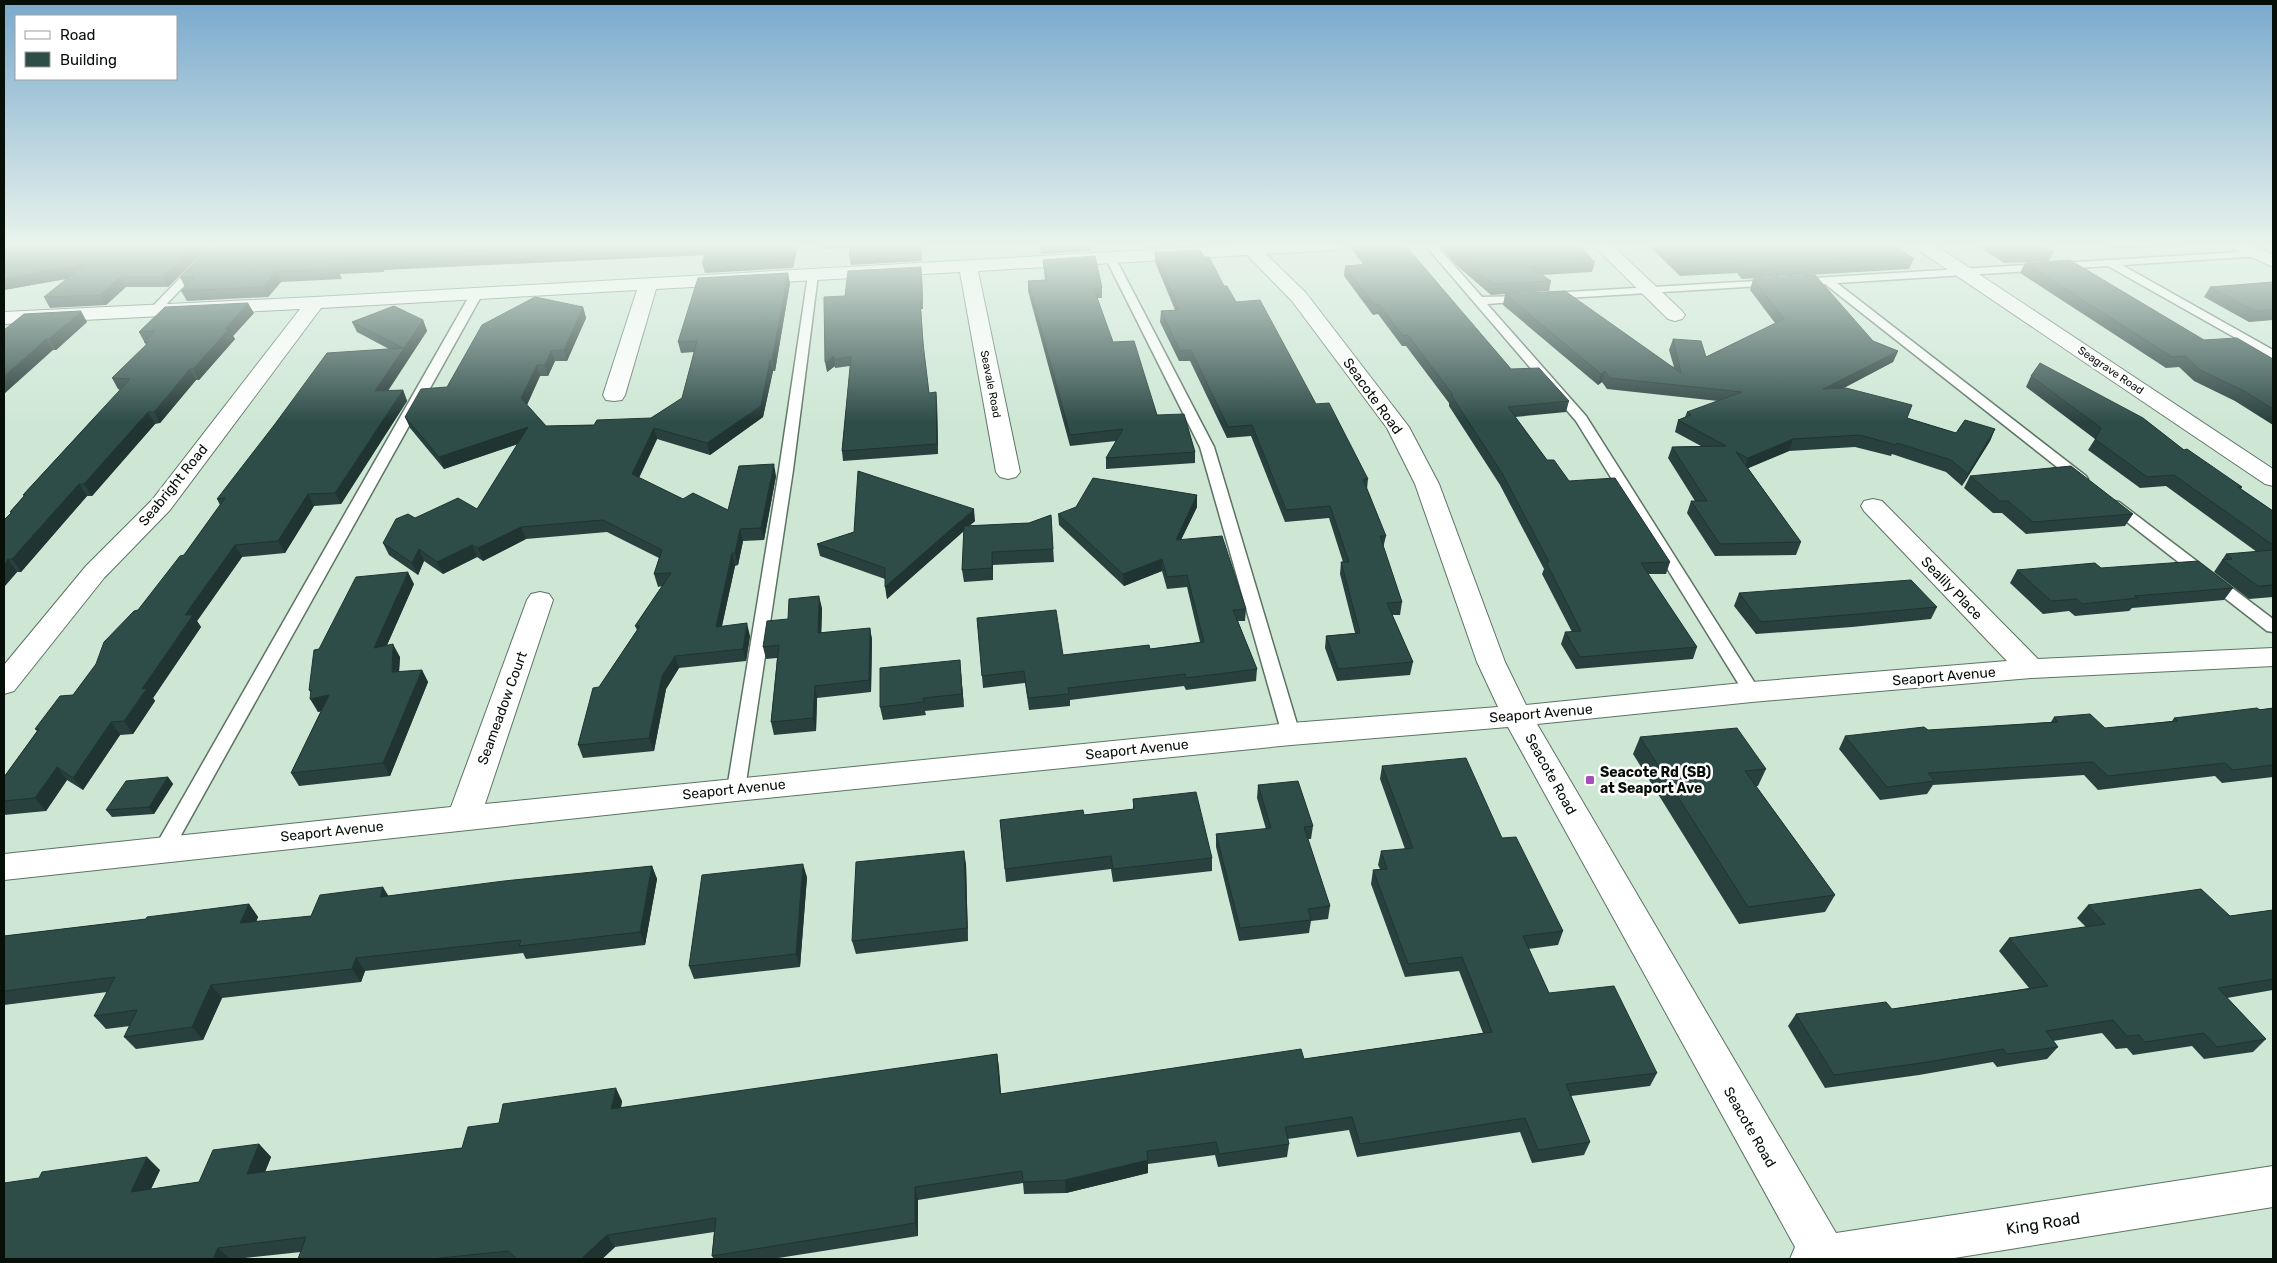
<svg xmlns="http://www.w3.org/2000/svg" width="2277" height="1263" viewBox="0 0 2277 1263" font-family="Rubik,sans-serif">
<rect width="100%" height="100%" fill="#cee7d5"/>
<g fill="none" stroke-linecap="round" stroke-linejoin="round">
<defs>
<g id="service">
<polygon points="212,245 223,245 159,312 151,312 149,310 151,308"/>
<polygon points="1425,245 1436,245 1482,297 1530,296 1532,298 1526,301 1487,304 1586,416 1758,688 1761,692 1758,696 1752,698 1746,696 1576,421"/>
<polygon points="2257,251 2262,254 2261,256 2122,265 2273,350 2273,359 2108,266 1837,283 2086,476 2088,479 2086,482 2076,482 1825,284 1797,285 1792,282 1797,279"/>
<polygon points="1110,254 1115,257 1214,447 1300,734 1297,738 1291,740 1285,738 1282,734 1200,447 1105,257"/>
<polygon points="813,272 818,275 793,470 745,789 743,794 736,796 729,794 727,789 779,470 808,275"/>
<polygon points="1773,280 1777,281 1778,283 1777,285 1550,299 1544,296 1550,293"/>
<polygon points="477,290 483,293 170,855 163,858 156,855 153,850 156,845 471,293"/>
<polygon points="2114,501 2119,502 2273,619 2273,632 2267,631 2109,508 2107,505"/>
</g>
<g id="minor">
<polygon points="1238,245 1344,245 1341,249 1335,250 1266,254 1306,293 1409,427 1439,484 1505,662 1526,705 1752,682 2007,661 1864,511 1861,506 1864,501 1873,499 1882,501 2038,659 2273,648 2273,666 2031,678 1752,702 1537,724 1836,1233 2273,1166 2273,1207 1948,1259 1790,1259 1795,1247 1508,727 1291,745 736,801 4,880 4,854 451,807 527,600 531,594 540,592 549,594 553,600 485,804 1291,723 1498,707 1477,662 1415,484 1387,428 1292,301 1247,255 978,271 1020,472 1016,477 1008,479 1000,477 996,472 960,272 656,289 625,395 622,400 614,401 606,400 603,395 637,290 321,308 170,510 104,578 14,691 4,694 4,665 86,566 152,500 300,309 4,324 4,312 315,297"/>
<polygon points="1593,245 1612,245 1682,311 1685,315 1682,319 1675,321 1668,319"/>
<polygon points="1914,245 1935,245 2273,469 2273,486 2265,484 1917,249"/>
<polygon points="2231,245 2253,245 2273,255 2273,267 2234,249"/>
</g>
</defs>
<use href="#service" stroke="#5c7363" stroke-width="3"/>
<use href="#minor" stroke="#5c7363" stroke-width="2"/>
<use href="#service" fill="#fff" fill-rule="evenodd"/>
<use href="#minor" fill="#fff" fill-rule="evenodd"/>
</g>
<g fill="#28413e">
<polygon points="4,245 210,245 168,287 126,287 106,305 50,308 44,297 67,279 4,290"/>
<polygon points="212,245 798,245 793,268 705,273 702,263 705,255 384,270 384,272 340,274 342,279 281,282 268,297 187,301 181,291 185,287 180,277"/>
<polygon points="823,245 921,245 922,261 851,265 849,255 850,248 824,249"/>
<polygon points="1040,245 1091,245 1091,251 1041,254"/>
<polygon points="1148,245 1194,245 1150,248"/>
<polygon points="1348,245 1405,245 1511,369 1569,401 1566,412 1515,417 1547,460 1569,481 1670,562 1666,574 1648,574 1697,647 1693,659 1576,669 1561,644 1565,632 1572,632 1542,574 1544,569 1500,485 1449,406 1449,403 1406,346 1402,346 1378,314 1373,315 1344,276 1345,266 1363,264"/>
<polygon points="1439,245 1578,245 1595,262 1592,272 1542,275 1551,281 1549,291 1491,295 1455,264"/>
<polygon points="1648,245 1894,245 1914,259 1909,269 1742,279 1737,273 1680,276"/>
<polygon points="1976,245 2047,245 2047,246 2054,251 2049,261 2004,263"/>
<polygon points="2108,245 2191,245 2116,249"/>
<polygon points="1155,252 1204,257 1224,286 1316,404 1368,479 1367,489 1386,536 1383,548 1402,602 1400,615 1392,615 1413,662 1410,675 1337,681 1325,648 1326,636 1355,633 1340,574 1341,562 1343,562 1329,518 1285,522 1251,436 1227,438 1190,361 1179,361 1160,322 1161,311 1175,310 1155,262"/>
<polygon points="1043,260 1102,288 1102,298 1097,298 1113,342 1157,415 1195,452 1195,463 1106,469 1106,458 1116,441 1070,446 1028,291 1028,281 1045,280"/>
<polygon points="2025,263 2204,340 2273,359 2273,425 2235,401 2194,381 2179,367 2166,368 2020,273"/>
<polygon points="922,276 923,309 921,309 924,352 929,393 936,392 937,402 938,454 843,461 842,451 850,366 835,368 835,366 827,372 845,296"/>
<polygon points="1753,279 1873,341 1898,351 1893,362 1844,388 1907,418 1956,433 1995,429 1990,441 1962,486 1946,472 1892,454 1891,456 1855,447 1789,451 1748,468 1801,542 1796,555 1715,556 1687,513 1691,501 1695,501 1668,458 1672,447 1701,446 1675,432 1678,420 1685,417 1687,412 1718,401 1607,389 1602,382 1598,385 1503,305 1505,294 1674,367 1669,350 1673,339 1706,357 1775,323 1750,290"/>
<polygon points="2273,282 2273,320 2249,322 2204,297 2210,287"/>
<polygon points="790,283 775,371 773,371 763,417 710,455 657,439 639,478 683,499 728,510 776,476 764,540 743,541 738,565 735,566 722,626 750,636 746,661 679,668 666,689 654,751 583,758 578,745 599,687 637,630 635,626 662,586 658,587 654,574 659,558 607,532 526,539 483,561 477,557 443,574 424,561 418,575 389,555 383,543 415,518 477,509 518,444 444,469 410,428 405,417 447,387 583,307 586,318 567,361 555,361 548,376 540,376 527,405 546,426 594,425 651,418 682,398 694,352 681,353 678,342"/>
<polygon points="254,313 233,336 235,339 199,380 196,380 160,423 155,424 92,496 87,496 21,572 17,572 4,587 11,513 10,512 24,496 23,495 120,390 118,389 112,378 146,345 139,332"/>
<polygon points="423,320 427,331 388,391 403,390 407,401 341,504 314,506 285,553 242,557 197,621 201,627 153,698 155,701 133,734 120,735 83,790 67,780 46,811 4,815 4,777 37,731 35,729 73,695 138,610 184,555 220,505 217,499 389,349 357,332 352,322"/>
<polygon points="87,322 56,350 53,350 4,330"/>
<polygon points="2031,376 2184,450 2242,487 2241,489 2273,511 2273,597 2249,599 2214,572 2226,554 2257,552 2166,486 2140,488 2088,450 2095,439 2026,387"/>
<polygon points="1970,476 2133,514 2125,526 2026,534 2002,513 1993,513 1964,488"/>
<polygon points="1197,495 1197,507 1181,540 1246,609 1245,621 1238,621 1257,669 1256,681 1186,690 1184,686 1070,700 1070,706 1029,710 1025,683 983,688 977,618 1063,655 1150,649 1200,642 1187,587 1167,589 1162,571 1124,586 1059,525 1058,514"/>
<polygon points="1051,515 1054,562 993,565 993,580 964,582 962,570 964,531 887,599 885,579 820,556 817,544 854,532 975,521 969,526 1029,523"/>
<polygon points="2101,568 2233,588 2224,600 2132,608 2129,611 2075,616 2069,611 2043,614 2010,583 2017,570"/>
<polygon points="414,584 387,645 400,657 399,672 422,670 428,682 390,776 299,786 291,773 321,711 318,712 311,693 319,649"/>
<polygon points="1739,593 1937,607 1931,619 1852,627 1756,634 1734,606"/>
<polygon points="822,608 821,633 870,628 872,640 871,692 817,698 816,731 774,735 771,722 777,658 766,659 763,647 788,619"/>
<polygon points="961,673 964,707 925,711 926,715 883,720 880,707"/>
<polygon points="2273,708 2273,777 2222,783 2215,776 2098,790 2084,775 1933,785 1927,794 1880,800 1839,749 1845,736 2051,722 2054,717 2105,728 2172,721 2174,718"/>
<polygon points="1640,737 1766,769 1758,786 1756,786 1835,895 1825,912 1739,924 1633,754"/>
<polygon points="1382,766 1502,838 1563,931 1558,945 1528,949 1549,993 1657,1073 1650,1086 1571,1096 1590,1142 1584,1155 1532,1163 1520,1132 1357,1157 1349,1130 1288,1139 1289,1144 1287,1157 1218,1167 1215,1155 1148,1164 1148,1173 1066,1193 1024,1194 1023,1183 918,1200 918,1236 772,1259 714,1259 712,1256 714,1232 615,1247 602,1259 298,1259 301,1252 236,1259 4,1259 39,1178 160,1170 151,1189 199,1182 259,1144 271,1157 265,1172 462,1148 499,1123 622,1101 621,1108 997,1054 1001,1094 1304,1059 1483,1033 1459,971 1405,977 1371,884 1373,870 1380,869 1378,865 1381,851 1405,849 1380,779"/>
<polygon points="168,777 173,784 154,814 112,817 106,810"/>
<polygon points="1258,785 1313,826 1311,839 1308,839 1330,906 1328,919 1311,921 1309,933 1239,941 1216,847 1216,834 1266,829 1257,798"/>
<polygon points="1133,799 1212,858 1212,871 1113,882 1111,869 1006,882 1000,820 1084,815 1133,809"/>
<polygon points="966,864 968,941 856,954 852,941"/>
<polygon points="652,866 657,879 645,945 526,959 523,953 365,971 361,982 222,998 203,1040 136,1049 124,1037 130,1026 106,1029 94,1016 107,992 4,1005 4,936 146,919 249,904 258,917 256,922 311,916 389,896"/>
<polygon points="807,877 800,967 694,979 689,966"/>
<polygon points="2088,905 2230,916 2273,910 2273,990 2227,998 2266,1039 2253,1052 2204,1059 2192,1046 2133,1055 2127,1048 2116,1049 2102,1033 2053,1041 2058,1047 2047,1059 1997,1067 1993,1062 1919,1075 1825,1088 1788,1026 1796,1014 1892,1009 2029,988 1999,951 2009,938 2086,927 2077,918"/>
</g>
<g fill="#203532">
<polygon points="195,245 210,245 168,287 163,277"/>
<polygon points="794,245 798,245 793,268 791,258"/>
<polygon points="920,245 921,245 922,261 920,251"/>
<polygon points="380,260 384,270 384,272 380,262"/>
<polygon points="85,264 90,274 4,290 4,279"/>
<polygon points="921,267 922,276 923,309 922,300"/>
<polygon points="276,272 281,282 268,297 263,287"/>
<polygon points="788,273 790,283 775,371 772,360"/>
<polygon points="120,277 126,287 106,305 100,295"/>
<polygon points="248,303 254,313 233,336 235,339 199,380 193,369 225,329"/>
<polygon points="583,307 586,318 567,361 564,350"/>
<polygon points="81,311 87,322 56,350 49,339"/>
<polygon points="423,320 427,331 380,402 375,391"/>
<polygon points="46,339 53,350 4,394 4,376"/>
<polygon points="551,351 555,361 548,376 545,365"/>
<polygon points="1898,351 1893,362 1818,401 1823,389"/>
<polygon points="834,356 835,366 827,372 825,362"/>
<polygon points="770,360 773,371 763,417 710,455 707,443"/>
<polygon points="537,365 540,376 525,409 521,398"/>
<polygon points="190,369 196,380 160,423 154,412"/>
<polygon points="1605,371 1602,382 1598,385 1601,374"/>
<polygon points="403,390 407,401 341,504 335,493"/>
<polygon points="936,392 937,402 938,454 937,444"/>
<polygon points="148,412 155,424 92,496 84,484"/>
<polygon points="528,427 532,439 444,469 439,457"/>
<polygon points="654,428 657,439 635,486 632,474"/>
<polygon points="1995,429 1990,441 1962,486 1968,474"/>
<polygon points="1793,439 1789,451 1744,470 1748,458"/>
<polygon points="774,464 776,476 764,540 761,528"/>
<polygon points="79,484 87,496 21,572 12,559"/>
<polygon points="308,494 314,506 285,553 278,541"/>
<polygon points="1197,495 1197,507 1175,552 1176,540"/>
<polygon points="974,509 975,521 887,599 885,587"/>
<polygon points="521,527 526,539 483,561 478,548"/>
<polygon points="740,529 743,541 738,565 735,553"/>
<polygon points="235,545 242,557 197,621 201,627 153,698 155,701 133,734 124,721 185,615"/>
<polygon points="472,545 477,557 443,574 437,562"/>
<polygon points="419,549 424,561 418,575 412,563"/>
<polygon points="992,552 993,565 993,580 992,568"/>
<polygon points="732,553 735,566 719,639 716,627"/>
<polygon points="8,559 17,572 4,587 4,564"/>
<polygon points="1162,559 1162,571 1124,586 1123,574"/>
<polygon points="408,572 414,584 380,661 374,648"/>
<polygon points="819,596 822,608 821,645 818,633"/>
<polygon points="747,623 750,636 746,661 743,649"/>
<polygon points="870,628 872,640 871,692 869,680"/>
<polygon points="393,644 400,657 398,685 392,672"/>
<polygon points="675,656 679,668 666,689 654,751 649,738 662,676"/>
<polygon points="960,660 961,673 964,707 962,694"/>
<polygon points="422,670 428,682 390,776 383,763"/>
<polygon points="815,686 817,698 816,731 813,718"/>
<polygon points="309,690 311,690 329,695 336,707 318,712 310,699 314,698"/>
<polygon points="111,722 120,735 83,790 73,778"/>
<polygon points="57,767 67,780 46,811 35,798"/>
<polygon points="168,777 173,784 154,814 149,807"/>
<polygon points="964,851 966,864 968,941 967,928"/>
<polygon points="803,864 807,877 800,967 796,954"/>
<polygon points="652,866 657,879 645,945 640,932"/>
<polygon points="383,887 391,900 380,897"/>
<polygon points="249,904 258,917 250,936 240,923"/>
<polygon points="356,958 365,971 361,982 352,969"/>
<polygon points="211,985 222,998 203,1040 192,1027"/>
<polygon points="997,1054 999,1067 1002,1107 1000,1094"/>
<polygon points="616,1088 622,1101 618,1122 611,1109"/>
<polygon points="259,1144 271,1157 259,1187 247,1174"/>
<polygon points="147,1157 160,1170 144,1204 131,1192"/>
<polygon points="1148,1160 1148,1173 1066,1193 1065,1180"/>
<polygon points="915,1187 918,1200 918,1236 915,1223"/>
<polygon points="607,1235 615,1247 602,1259 581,1259"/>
<polygon points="218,1248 230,1259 213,1259"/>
</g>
<g fill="#2e4c48" stroke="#203532">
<polygon points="4,245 195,245 163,277 120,277 100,295 44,297 85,264 4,279"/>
<polygon points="212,245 695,245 380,260 380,262 329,264 337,269 276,272 263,287 181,291 195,277 180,277"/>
<polygon points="708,245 794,245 791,258 702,263"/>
<polygon points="850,245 920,245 920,251 849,255"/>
<polygon points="1356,245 1405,245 1511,369 1539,368 1569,401 1508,407 1547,460 1554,460 1569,481 1615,478 1670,562 1641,563 1697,647 1580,657 1565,632 1581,631 1546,562 1549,562 1502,473 1451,395 1453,395 1408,335 1403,336 1379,304 1374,305 1345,266 1371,264"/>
<polygon points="1449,245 1578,245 1595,262 1529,266 1551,281 1493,284 1457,254"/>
<polygon points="1661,245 1894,245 1914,259 1745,269 1740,263 1683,266"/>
<polygon points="1996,245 2046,245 2046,246 2054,251 2009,253"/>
<polygon points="1200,250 1204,257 1209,257 1224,286 1227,286 1236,302 1260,300 1316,404 1329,403 1368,479 1363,479 1386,536 1380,536 1402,602 1387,603 1413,662 1338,669 1326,636 1360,633 1341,562 1349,562 1330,506 1286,510 1252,425 1228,427 1191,350 1180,351 1161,311 1179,310 1155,252"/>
<polygon points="1095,256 1102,288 1094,289 1113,342 1134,341 1157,415 1184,414 1195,452 1106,458 1123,429 1070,435 1028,281 1046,280 1043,260"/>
<polygon points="2070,260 2204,340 2237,338 2273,359 2273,409 2242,390 2200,370 2185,356 2172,357 2025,263"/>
<polygon points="921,267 922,300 920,300 923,343 929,393 936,392 937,444 842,451 851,357 834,359 834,356 825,362 824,297 845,296 848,271"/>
<polygon points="788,273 772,360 770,360 761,406 707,443 654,428 632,474 683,499 693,493 728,510 739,466 774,464 761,528 740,529 735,553 732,553 716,627 747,623 743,649 675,656 662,676 649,738 578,745 593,688 599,687 640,626 635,626 671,573 654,574 662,550 603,520 521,527 478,548 472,545 437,562 419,549 412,563 383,543 396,519 408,514 415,518 458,498 477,509 528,427 439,457 405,417 421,389 447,387 482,325 535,297 583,307 564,350 551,351 545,365 537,365 521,398 546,426 594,425 597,420 651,418 682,398 697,341 678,342 698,278"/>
<polygon points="1815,275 1873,341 1898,351 1823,389 1846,388 1912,405 1907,418 1956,433 1965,420 1995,429 1968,474 1951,460 1897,443 1896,445 1860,435 1793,439 1748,458 1736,452 1801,542 1720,544 1691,501 1707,501 1672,447 1726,446 1678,420 1691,415 1687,412 1742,392 1610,378 1605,371 1601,374 1505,294 1565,291 1681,373 1673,339 1701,341 1706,357 1784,319 1753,279"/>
<polygon points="2273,282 2273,310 2255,311 2210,287"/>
<polygon points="248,303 225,329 229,329 193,369 190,369 154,412 148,412 84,484 79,484 12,559 8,559 4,564 4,520 12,512 10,512 25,495 23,495 130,379 112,378 149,342 144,342 155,331 139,332 165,307"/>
<polygon points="394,306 423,320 375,391 403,390 335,493 308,494 278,541 235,545 185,615 193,615 142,689 147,688 124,721 111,722 73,778 57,767 35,798 4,801 4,777 39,729 35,729 60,696 73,695 96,664 104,642 134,611 138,610 180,556 184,555 225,498 217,499 275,424 327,353 403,348 352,322"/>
<polygon points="81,311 49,339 46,339 4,376 4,330 24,314"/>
<polygon points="2040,363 2143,418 2184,450 2187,449 2242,487 2238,487 2273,511 2273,545 2174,475 2147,477 2095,439 2101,428 2031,376"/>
<polygon points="2071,466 2133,514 2033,522 2008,501 2000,501 1970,476"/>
<polygon points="858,471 974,509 885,587 885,568 817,544 854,532"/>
<polygon points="1093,478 1197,495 1176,540 1222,536 1246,609 1233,610 1257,669 1186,678 1185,674 1068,688 1069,694 1028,698 1024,671 982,676 977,618 1056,610 1063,655 1149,645 1150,649 1204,642 1187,575 1167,577 1162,559 1123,574 1058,514 1076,507"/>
<polygon points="1051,515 1053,549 992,552 992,568 962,570 964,526 1029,523"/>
<polygon points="2273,550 2273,585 2258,586 2222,560 2232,559 2226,554"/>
<polygon points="2198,561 2233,588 2134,596 2138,598 2082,604 2077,599 2051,601 2017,570 2095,563 2101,568"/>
<polygon points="408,572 374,648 393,644 392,672 422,670 383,763 291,773 329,695 310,699 311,690 309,690 314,650 319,649 356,577"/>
<polygon points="1911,580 1937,607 1858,614 1761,622 1739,593"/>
<polygon points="819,596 818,633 870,628 869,680 815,686 813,718 771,722 779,645 763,647 767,621 788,619 789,599"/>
<polygon points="960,660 962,694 923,698 924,702 880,707 880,668"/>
<polygon points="2257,708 2260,710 2273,708 2273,765 2233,770 2225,763 2108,776 2093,762 1928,773 1935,781 1887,787 1845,736 1924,727 1928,730 2058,722 2054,717 2090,714 2105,728 2178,721 2174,718"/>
<polygon points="1737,728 1766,769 1745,771 1835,895 1748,907 1640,737"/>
<polygon points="1466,758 1502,838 1516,837 1563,931 1523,936 1549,993 1614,986 1657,1073 1566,1084 1590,1142 1538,1150 1525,1118 1360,1144 1352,1117 1285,1127 1289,1144 1219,1154 1216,1142 1147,1151 1148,1160 1065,1180 1023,1182 1022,1171 915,1187 915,1223 712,1256 716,1218 607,1235 581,1259 517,1259 508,1251 431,1259 298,1259 306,1237 218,1248 213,1259 4,1259 4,1183 39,1178 42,1172 147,1157 131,1192 199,1182 213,1150 259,1144 247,1174 462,1148 468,1127 499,1123 503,1104 616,1088 611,1109 997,1054 1000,1094 1301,1049 1304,1059 1492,1032 1462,957 1408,964 1373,870 1387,869 1381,851 1413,848 1382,766"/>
<polygon points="168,777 149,807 106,810 126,781"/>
<polygon points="1298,781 1313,826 1304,827 1330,906 1308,909 1311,920 1240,928 1216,834 1271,828 1258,785"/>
<polygon points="1196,792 1212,858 1113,869 1111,856 1005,869 1000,820 1083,810 1084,815 1134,809 1133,799"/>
<polygon points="964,851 967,928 852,941 856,862"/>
<polygon points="803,864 796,954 689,966 702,875"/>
<polygon points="652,866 640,932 519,946 521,940 356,958 352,969 211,985 192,1027 124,1037 137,1010 94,1016 115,977 4,991 4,936 146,919 147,917 249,904 240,923 311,916 320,895 383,887 380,897 504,881"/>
<polygon points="2201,889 2230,916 2273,910 2273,979 2218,988 2266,1039 2217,1047 2204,1033 2145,1042 2139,1035 2127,1036 2113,1020 2046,1031 2058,1047 2007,1054 2003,1049 1928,1062 1834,1075 1796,1014 1886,1002 1892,1009 2048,986 2009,938 2105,924 2088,905"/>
</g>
<linearGradient id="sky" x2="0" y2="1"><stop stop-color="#79a9cd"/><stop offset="0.58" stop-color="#e9f4ec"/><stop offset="1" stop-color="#e9f4ec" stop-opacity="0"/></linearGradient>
<rect width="2277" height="422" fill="url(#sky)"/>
<rect fill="#a64ebb" stroke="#fff" stroke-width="2" x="1585" y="775" width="10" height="10" rx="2.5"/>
<g text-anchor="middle" stroke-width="5" stroke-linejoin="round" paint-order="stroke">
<g font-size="11" fill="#070f09" stroke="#fff">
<text transform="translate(2111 370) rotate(34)" y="4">Seagrave Road</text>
<text transform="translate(991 384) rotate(79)" y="4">Seavale Road</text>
</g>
<g font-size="14" fill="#070f09" stroke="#fff">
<text transform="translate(1373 396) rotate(54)" y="5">Seacote Road</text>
<text transform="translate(173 485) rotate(-51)" y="5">Seabright Road</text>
<text transform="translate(1952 588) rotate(46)" y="5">Sealily Place</text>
<text transform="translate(1944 676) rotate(-5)" y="5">Seaport Avenue</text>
<text transform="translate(502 708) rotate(-70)" y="5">Seameadow Court</text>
<text transform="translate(1541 713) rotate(-5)" y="5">Seaport Avenue</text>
<text transform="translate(1137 749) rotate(-6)" y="5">Seaport Avenue</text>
<text transform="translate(1551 774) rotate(61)" y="5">Seacote Road</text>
<text transform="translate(734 789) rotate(-6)" y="5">Seaport Avenue</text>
<text transform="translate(332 831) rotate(-6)" y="5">Seaport Avenue</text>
<text transform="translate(1750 1127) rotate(60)" y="5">Seacote Road</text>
</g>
<g font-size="14" font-weight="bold" fill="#070f09" stroke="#fff" text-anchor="start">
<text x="1600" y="777">Seacote Rd (SB)<tspan x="1600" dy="16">at Seaport Ave</tspan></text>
</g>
<g font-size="16" fill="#070f09" stroke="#fff">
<text transform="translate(2043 1223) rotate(-9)" y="6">King Road</text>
</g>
</g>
<rect width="2277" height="1263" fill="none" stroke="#070f09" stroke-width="10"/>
<rect x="15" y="15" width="162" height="65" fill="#ffffff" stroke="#9c9f9d"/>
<rect x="25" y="31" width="25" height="8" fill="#ffffff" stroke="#9c9f9d"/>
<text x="60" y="40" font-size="15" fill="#070f09">Road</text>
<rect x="25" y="52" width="25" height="15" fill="#2e4c48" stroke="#9c9f9d"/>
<text x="60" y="65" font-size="15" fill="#070f09">Building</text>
</svg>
